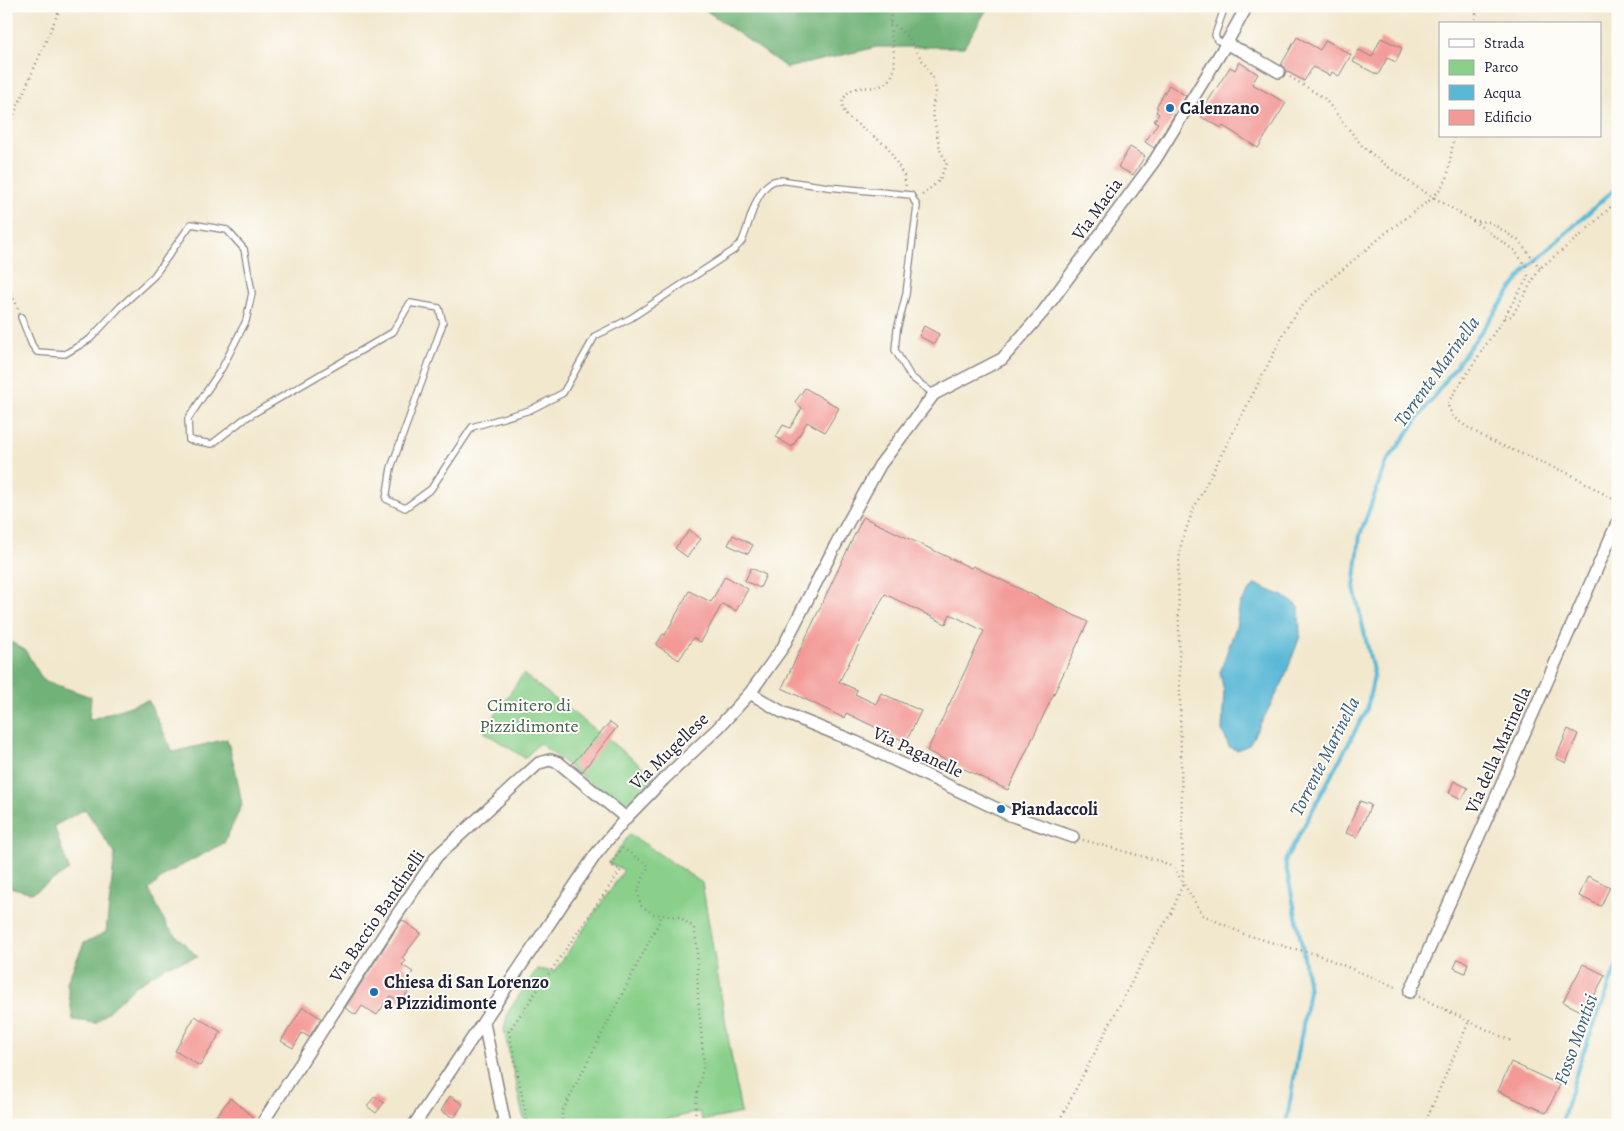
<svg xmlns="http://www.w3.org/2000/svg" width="1624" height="1131" viewBox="0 0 1624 1131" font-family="Alegreya,serif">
<rect width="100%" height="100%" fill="#fdfcf7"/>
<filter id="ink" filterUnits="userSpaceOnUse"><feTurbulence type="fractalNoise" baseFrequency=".02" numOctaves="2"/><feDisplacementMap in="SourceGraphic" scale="10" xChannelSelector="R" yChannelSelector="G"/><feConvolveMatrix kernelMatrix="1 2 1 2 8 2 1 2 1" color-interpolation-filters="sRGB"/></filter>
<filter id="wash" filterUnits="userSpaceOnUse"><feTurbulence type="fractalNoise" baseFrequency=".0096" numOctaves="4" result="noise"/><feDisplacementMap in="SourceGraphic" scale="20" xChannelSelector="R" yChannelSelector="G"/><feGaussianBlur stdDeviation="1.12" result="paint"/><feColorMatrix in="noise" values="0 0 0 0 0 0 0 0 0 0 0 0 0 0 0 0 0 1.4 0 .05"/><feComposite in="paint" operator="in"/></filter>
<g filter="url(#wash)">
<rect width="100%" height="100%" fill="#f2e8ce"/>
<g fill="#8ad08b" stroke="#567963">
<polygon points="523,674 656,777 625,809 539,743 525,758 484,732"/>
<polygon points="630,834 702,883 741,1113 703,1121 699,1112 643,1125 525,1125 504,1030 508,1012 537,969 554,972 624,870 609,863"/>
</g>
<g fill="#6fb277" stroke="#486a59">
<polygon points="700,6 989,6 964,47 877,47 787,68"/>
<polygon points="6,639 25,650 43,680 91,697 89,720 148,700 173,752 227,739 236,772 242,805 224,843 166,874 149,890 167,926 198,957 166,966 134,987 96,1023 73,1020 67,982 84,943 106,932 115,854 85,809 54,826 69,870 32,893 6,886"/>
</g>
<polygon fill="#58b8d6" stroke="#3d6d88" points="1255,584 1285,597 1299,607 1300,636 1283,682 1249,745 1237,750 1229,747 1222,730 1224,692 1220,672 1236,627 1240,604"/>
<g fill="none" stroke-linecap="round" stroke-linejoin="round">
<g stroke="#58b8d6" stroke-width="4">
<polyline points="1286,1125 1309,990 1303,951 1285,861 1367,709 1374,675 1354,588 1360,535 1386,463 1527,268 1618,186"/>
<polyline points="1561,1125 1580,1061 1618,963"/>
</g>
</g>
<g id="blocks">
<g fill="#f39996">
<polygon points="1297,37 1320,50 1326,40 1351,55 1339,76 1332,72 1330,76 1313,67 1304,81 1286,71 1281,65"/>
<polygon points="1381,38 1402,48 1396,62 1387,58 1378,75 1353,62 1359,50 1372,57"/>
<polygon points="1239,62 1258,74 1252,84 1286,103 1258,148 1223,126 1222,128 1201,117 1207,112 1203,109 1230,67 1235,70"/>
<polygon points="1169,85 1186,96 1154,148 1145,142 1158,123 1154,121 1159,114 1156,112 1158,108 1156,107"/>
<polygon points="1130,147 1145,156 1133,175 1118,167"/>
<polygon points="924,326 939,334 934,344 919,336"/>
<polygon points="805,388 839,408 825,432 807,422 792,447 776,437 783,425 790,428 802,408 795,402"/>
<polygon points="863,517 971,568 973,566 1088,622 1008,790 927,751 984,631 950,614 946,624 885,594 839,682 857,690 855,694 876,704 881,693 921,711 906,742 846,713 844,718 782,688"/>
<polygon points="690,530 701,539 687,557 675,548"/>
<polygon points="733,535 753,545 748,554 728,545"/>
<polygon points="751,568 766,575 760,588 745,581"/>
<polygon points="725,576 748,589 736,611 722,604 701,642 693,638 679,660 656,645 663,634 665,635 689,591 711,602"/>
<polygon points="610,722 617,727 582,772 572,764"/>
<polygon points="1568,729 1578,734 1566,763 1556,758"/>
<polygon points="1454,781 1468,788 1462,799 1449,793"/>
<polygon points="1360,801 1371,805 1357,837 1346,833"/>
<polygon points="1588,876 1610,887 1601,906 1579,896"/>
<polygon points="402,920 421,933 402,958 406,961 402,965 413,972 407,980 412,984 402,1002 390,996 377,1015 362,1006 356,1015 345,1008"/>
<polygon points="1458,959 1468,963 1465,973 1454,968"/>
<polygon points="1583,964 1605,975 1585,1013 1563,1002"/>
<polygon points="303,1007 321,1018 309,1037 302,1033 293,1048 281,1041"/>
<polygon points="195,1016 221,1032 200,1066 175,1051"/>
<polygon points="1511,1062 1560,1085 1546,1113 1498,1091"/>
<polygon points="375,1096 384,1103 376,1113 367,1106"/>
<polygon points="450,1096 463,1104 454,1118 441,1111"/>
<polygon points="230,1098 253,1117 247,1125 210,1125"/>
</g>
</g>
</g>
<g filter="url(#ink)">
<use href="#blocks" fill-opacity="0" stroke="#8a8584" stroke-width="1"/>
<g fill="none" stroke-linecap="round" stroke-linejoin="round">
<defs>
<g id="lane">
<polyline points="1225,6 1215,35 1217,40 1226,44"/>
<path d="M 21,317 L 32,345 L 37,352 L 65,354 L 90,339 L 120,307 L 154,276 L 191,224 L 227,230 L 244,249 L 252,293 L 246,321 L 222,368 L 188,419 L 189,440 L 212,444 L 244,419 L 393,332 L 410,303 L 439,308 L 443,323 L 391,468 L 386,499 L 405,508 L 431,489 L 472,427 L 530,410 L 563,393 L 595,336 L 631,318 L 734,250 C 736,247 740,244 742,241 C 750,225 756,180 780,180 L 828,187 L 911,195 L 917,206 L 906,294 L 897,330 L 895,350 L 911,377 L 934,394"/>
</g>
<g id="street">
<polyline points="1226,44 1242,51 1279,72"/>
<polyline points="750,693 782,712 856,742 1010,815 1073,837"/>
<polyline points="1410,992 1618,521"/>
<polyline points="484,1023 505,1125"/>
<polyline points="261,1125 392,922 437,856 539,763 550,760 559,763 626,818"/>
<polyline points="414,1125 596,854 626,818 664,779 718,728 750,693 783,647 835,546 880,465 934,394 1002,359 1043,312 1155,160 1226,44 1247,6"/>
</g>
</defs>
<use href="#lane" stroke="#8a8584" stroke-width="8"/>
<use href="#street" stroke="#8a8584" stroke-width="14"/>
<g stroke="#8a8584" stroke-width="2.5" stroke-dasharray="1 4" stroke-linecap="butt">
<path d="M 893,6 C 883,29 903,62 890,79 C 874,98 852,75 842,103 L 845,114 L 849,118 L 888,147 L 904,176 L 906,186"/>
<polyline points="890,23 896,26 910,40 934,80 936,93 932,108 940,150 947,163 939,181 922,195"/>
<polyline points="1474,24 1478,6"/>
<polyline points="1290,77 1324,98 1363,147 1391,169 1418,188 1473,221 1515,251 1527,268 1528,277 1503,319 1447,404 1453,417 1467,427 1491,441 1572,475 1618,502"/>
<polyline points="6,133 61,6"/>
<polyline points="1473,221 1490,222 1519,241 1540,268"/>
<polyline points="6,280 18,309"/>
<polyline points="1505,318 1512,316 1540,268 1581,235 1618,200"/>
<polyline points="1083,840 1163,862 1174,868 1203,915 1244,934 1287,947 1316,954 1398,988"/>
<polyline points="1419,997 1513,1042"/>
<polyline points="528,1125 509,1031 621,870 610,865 622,848 649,866 638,889 640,905 653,914 680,917 694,928 697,945 698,998 704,1064 697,1094 695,1117"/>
<polyline points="562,1125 562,1112 662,916"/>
<polyline points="658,1125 695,1117 699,1125"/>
<polyline points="1057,1125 1150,947 1172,912 1183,883 1178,572 1181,544 1193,510 1292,318 1312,295 1387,232 1434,197 1447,179 1454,136"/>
<polyline points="1424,1125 1469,1021"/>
</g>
<use href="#lane" stroke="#fff" stroke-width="5.5"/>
<use href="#street" stroke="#fff" stroke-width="11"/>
</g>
</g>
<g fill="#1f6fb2" stroke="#fdfcf7" stroke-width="2">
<circle cx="1170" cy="108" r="5"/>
<circle cx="1001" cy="809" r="5"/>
<circle cx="374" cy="992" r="5"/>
</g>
<g text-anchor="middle" stroke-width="4" stroke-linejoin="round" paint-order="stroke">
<g font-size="18" font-weight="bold" fill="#22223b" stroke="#fdfcf7" text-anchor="start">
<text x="1180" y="114">Calenzano</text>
<text x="1011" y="815">Piandaccoli</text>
<text x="384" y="988">Chiesa di San Lorenzo<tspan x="384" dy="21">a Pizzidimonte</tspan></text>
</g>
<g font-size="18" fill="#22223b" stroke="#fdfcf7">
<text transform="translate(1097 209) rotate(-54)" y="6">Via Macia</text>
<text transform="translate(1498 750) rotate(-66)" y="6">Via della Marinella</text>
<text transform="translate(669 751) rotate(-44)" y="6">Via Mugellese</text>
<text transform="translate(918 752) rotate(25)" y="6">Via Paganelle</text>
<text transform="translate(377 916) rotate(-56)" y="6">Via Baccio Bandinelli</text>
</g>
<g font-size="18" fill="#465f57" stroke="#fdfcf7">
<text x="529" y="711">Cimitero di<tspan x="529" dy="21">Pizzidimonte</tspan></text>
</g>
<g font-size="19" font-style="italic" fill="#385e79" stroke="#fdfcf7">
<text transform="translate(1436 371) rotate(-54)" y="7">Torrente Marinella</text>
<text transform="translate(1324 756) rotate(-63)" y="7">Torrente Marinella</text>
<text transform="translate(1575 1039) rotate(-70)" y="7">Fosso Montisi</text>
</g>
</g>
<rect width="1624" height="1131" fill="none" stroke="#fdfcf7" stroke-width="25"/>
<rect x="1439" y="22" width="162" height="115" fill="#fdfcf7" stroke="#a5a5ac"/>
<rect x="1449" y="39" width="25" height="8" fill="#ffffff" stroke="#a5a5ac"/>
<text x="1484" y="48" font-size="15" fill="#22223b">Strada</text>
<rect x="1449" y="60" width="25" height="15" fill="#8ad08b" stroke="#a5a5ac"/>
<text x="1484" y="72" font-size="15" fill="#22223b">Parco</text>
<rect x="1449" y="85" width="25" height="15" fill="#58b8d6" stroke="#a5a5ac"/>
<text x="1484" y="98" font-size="15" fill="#22223b">Acqua</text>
<rect x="1449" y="110" width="25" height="15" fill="#f39996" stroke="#a5a5ac"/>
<text x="1484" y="122" font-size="15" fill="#22223b">Edificio</text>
</svg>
